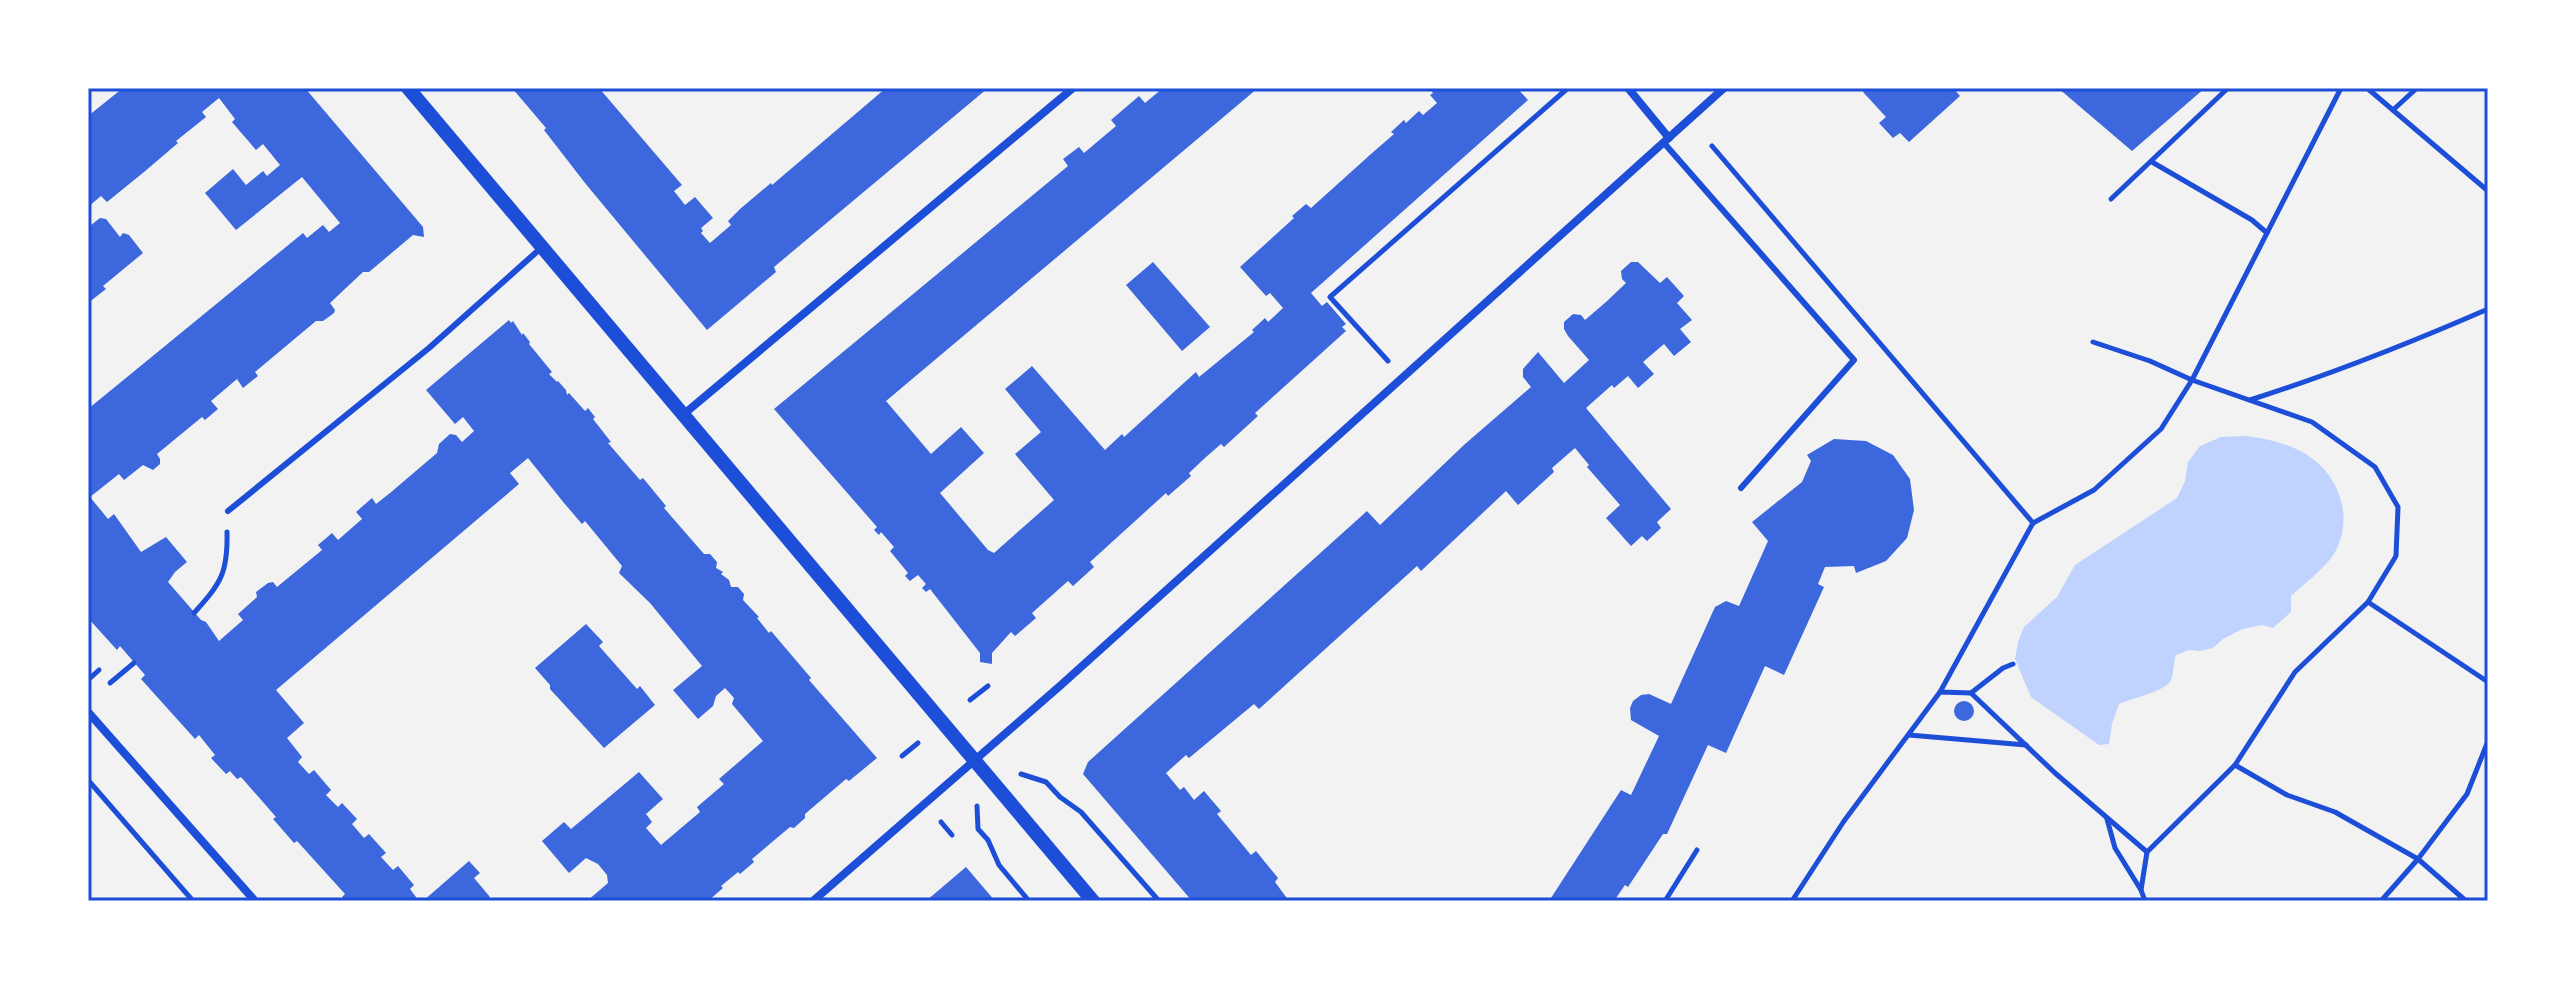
<svg xmlns="http://www.w3.org/2000/svg" width="2576" height="989" viewBox="0 0 2576 989" font-family="Inter,sans-serif">
<rect width="100%" height="100%" fill="#f2f2f2"/>
<path fill="#bfd3fe" d="M 2243,436 C 2263,438 2284,442 2302,452 C 2338,471 2355,516 2335,552 C 2326,568 2305,583 2291,596 L 2291,612 L 2273,628 L 2262,625 L 2242,629 L 2223,639 L 2213,648 L 2200,651 L 2189,650 L 2176,655 C 2173,663 2174,673 2171,680 C 2165,692 2132,698 2119,704 L 2112,724 L 2109,744 L 2099,745 L 2031,697 L 2015,659 L 2018,642 L 2024,627 L 2057,597 L 2075,565 L 2177,498 L 2185,481 L 2188,462 L 2200,446 L 2221,437 Z"/>
<g fill="#3d67dc">
<polygon points="123,88 305,88 423,227 424,237 413,235 369,272 363,272 330,303 335,310 334,313 323,321 316,321 255,372 258,376 243,388 237,379 211,401 218,409 205,420 202,417 157,454 160,459 160,464 153,470 143,465 124,480 119,474 90,497 108,519 114,514 141,552 166,537 187,562 175,572 168,582 201,620 206,622 219,641 243,620 238,614 257,597 256,592 268,583 273,582 277,587 322,550 318,545 332,533 338,540 362,519 356,512 372,498 376,504 390,493 437,453 439,444 450,434 456,435 462,442 474,431 463,417 455,424 426,390 509,320 511,323 513,321 522,335 523,333 530,342 529,344 552,372 549,374 557,382 558,381 566,390 567,395 569,393 585,411 588,408 595,417 593,419 611,442 608,443 640,480 643,478 666,506 664,508 704,554 710,554 717,562 716,568 723,572 721,574 729,580 731,587 738,587 744,594 743,600 759,617 757,618 769,633 771,631 811,678 809,680 877,758 849,781 846,779 805,814 805,818 794,828 790,827 752,859 754,862 740,874 738,872 721,886 723,888 708,901 706,899 703,901 587,901 608,883 607,875 598,864 586,858 569,873 542,841 564,822 571,829 639,772 663,799 646,814 652,822 646,828 661,845 700,812 697,807 724,784 719,779 763,741 732,704 734,698 725,688 716,696 713,706 698,719 673,690 702,666 650,603 619,573 622,566 585,521 582,524 564,503 528,458 510,473 519,484 276,690 304,723 287,738 302,757 298,762 309,774 314,770 331,790 326,795 338,807 342,803 357,819 352,824 364,838 369,834 386,853 381,857 393,870 398,866 414,885 410,889 419,901 345,901 342,897 345,894 297,841 294,843 273,819 276,817 241,777 237,779 230,771 226,774 211,758 215,755 199,735 195,739 141,679 145,675 120,646 117,650 88,618 88,409 303,233 307,238 323,225 329,232 340,223 302,177 236,230 205,193 233,169 246,185 263,171 267,176 280,165 263,144 256,150 232,122 235,119 219,98 202,112 206,117 176,141 178,143 144,172 107,202 101,196 88,207 88,116"/>
<polygon points="512,88 599,88 682,185 674,191 685,205 695,197 713,218 701,228 703,231 701,233 710,243 731,225 728,221 740,209 771,183 772,185 886,88 988,88 774,267 776,272 707,330 585,183 544,130 546,128"/>
<polygon points="1163,88 1258,88 886,401 931,454 961,427 984,453 940,493 988,550 994,553 1054,500 1015,454 1041,432 1005,389 1032,366 1105,450 1122,434 1124,437 1196,372 1199,377 1254,332 1252,330 1265,318 1268,322 1283,308 1270,293 1266,296 1240,267 1294,218 1292,216 1306,204 1311,208 1371,154 1394,134 1391,132 1404,120 1406,123 1419,111 1423,115 1437,103 1430,95 1433,93 1429,88 1517,88 1528,100 1311,293 1322,306 1327,302 1346,324 1342,327 1346,331 1255,413 1258,416 1224,447 1221,444 1206,457 1189,473 1191,476 1168,496 1166,493 1090,562 1094,567 1073,586 1068,581 1032,613 1036,618 1015,636 1011,632 992,653 992,664 980,662 980,653 930,589 926,592 922,588 926,584 918,575 910,581 905,576 908,573 890,551 894,547 881,532 879,535 874,530 877,527 774,409 1068,166 1063,159 1079,147 1084,153 1116,126 1111,120 1139,96 1145,103"/>
<polygon points="1868,88 1957,88 1955,90 1960,96 1909,142 1900,133 1893,138 1879,123 1886,117 1863,92"/>
<polygon points="2058,88 2205,88 2132,151"/>
<polygon points="100,218 106,219 120,237 123,233 129,235 143,253 103,286 106,289 88,303 88,221 91,225"/>
<polygon points="1153,262 1210,327 1182,351 1126,285"/>
<polygon points="1631,262 1638,262 1660,283 1667,277 1684,296 1677,303 1692,320 1680,329 1691,342 1674,356 1664,344 1643,362 1654,374 1638,388 1628,376 1614,388 1612,385 1586,408 1671,509 1657,522 1661,528 1647,541 1642,536 1631,546 1606,518 1620,505 1587,467 1589,465 1575,448 1552,468 1554,472 1518,505 1506,491 1421,571 1417,566 1259,709 1254,704 1189,758 1186,755 1166,773 1180,790 1184,787 1194,800 1204,791 1221,811 1217,814 1251,855 1256,851 1278,878 1275,882 1289,901 1192,901 1083,774 1088,762 1367,511 1380,525 1465,444 1531,387 1523,377 1523,369 1538,352 1564,383 1589,360 1568,336 1564,329 1564,322 1573,314 1581,315 1585,320 1606,302 1626,283 1622,279 1621,271"/>
<polygon points="1834,439 1866,441 1893,455 1910,479 1914,510 1907,538 1886,561 1856,573 1854,566 1825,567 1818,584 1824,587 1784,675 1765,666 1726,753 1708,745 1667,834 1663,834 1628,887 1625,885 1614,901 1549,901 1621,790 1631,795 1659,736 1631,720 1630,708 1633,701 1641,695 1649,694 1671,704 1715,607 1726,601 1739,606 1768,541 1752,522 1802,482 1811,461 1807,455"/>
<polygon points="586,624 603,642 599,646 637,689 640,686 655,705 604,748 550,689 550,685 535,668"/>
<circle cx="1964" cy="711" r="10"/>
<polygon points="469,861 480,873 474,878 490,897 485,901 423,901"/>
<polygon points="966,867 995,901 926,901"/>
</g>
<g fill="none" stroke-linecap="round" stroke-linejoin="round">
<g stroke="#1d4ed8" stroke-width="5">
<polyline points="2367,88 2488,191"/>
<polyline points="2393,110 2417,88"/>
<polyline points="1712,146 2033,523"/>
<polyline points="2152,162 2252,220 2267,233"/>
<polyline points="2111,199 2228,88"/>
<polyline points="2093,342 2150,361 2192,380 2341,88"/>
<polyline points="1388,361 1330,297 1568,88"/>
<path d="M 2250,400 C 2332,374 2410,343 2488,309"/>
<path d="M 194,613 C 221,583 228,573 227,532"/>
<polyline points="88,680 99,670"/>
<polyline points="110,683 134,663"/>
<polyline points="1940,692 2033,523 2094,490 2161,429 2192,380 2312,422 2375,467 2398,507 2396,556 2368,602 2488,682"/>
<polyline points="1971,693 2003,668 2013,664"/>
<polyline points="970,700 988,686"/>
<polyline points="1909,735 2026,745"/>
<polyline points="902,756 918,743"/>
<polyline points="2235,765 2287,795 2335,812 2418,859 2466,901"/>
<polyline points="1021,774 1046,782 1060,797 1081,812 1159,901"/>
<polyline points="88,780 193,901"/>
<polyline points="977,806 978,829 988,840 999,865 1029,901"/>
<polyline points="2107,819 2115,848 2141,890"/>
<polyline points="941,822 952,835"/>
<polyline points="1665,901 1697,850"/>
<polyline points="1792,901 1844,821 1940,692 1971,693 2055,773 2147,852 2235,765 2295,672 2368,602"/>
<polyline points="2145,901 2141,890 2147,852"/>
<polyline points="2381,901 2418,859 2467,794 2488,741"/>
</g>
<g stroke="#1d4ed8" stroke-width="6">
<polyline points="1664,143 1854,360 1741,488"/>
<polyline points="228,511 429,348 541,248"/>
</g>
<g stroke="#1d4ed8" stroke-width="8">
<polyline points="1628,88 1669,138"/>
<polyline points="684,414 1073,88"/>
<polyline points="88,712 255,901"/>
<polyline points="813,901 1061,685 1724,88"/>
</g>
<polyline stroke="#1d4ed8" stroke-width="14" points="408,88 1093,901"/>
</g>
<rect width="2576" height="989" fill="none" stroke="#ffffff" stroke-width="180"/>
<rect x="90" y="90" width="2396" height="809" fill="none" stroke="#1d4ed8" stroke-width="3"/>
</svg>
